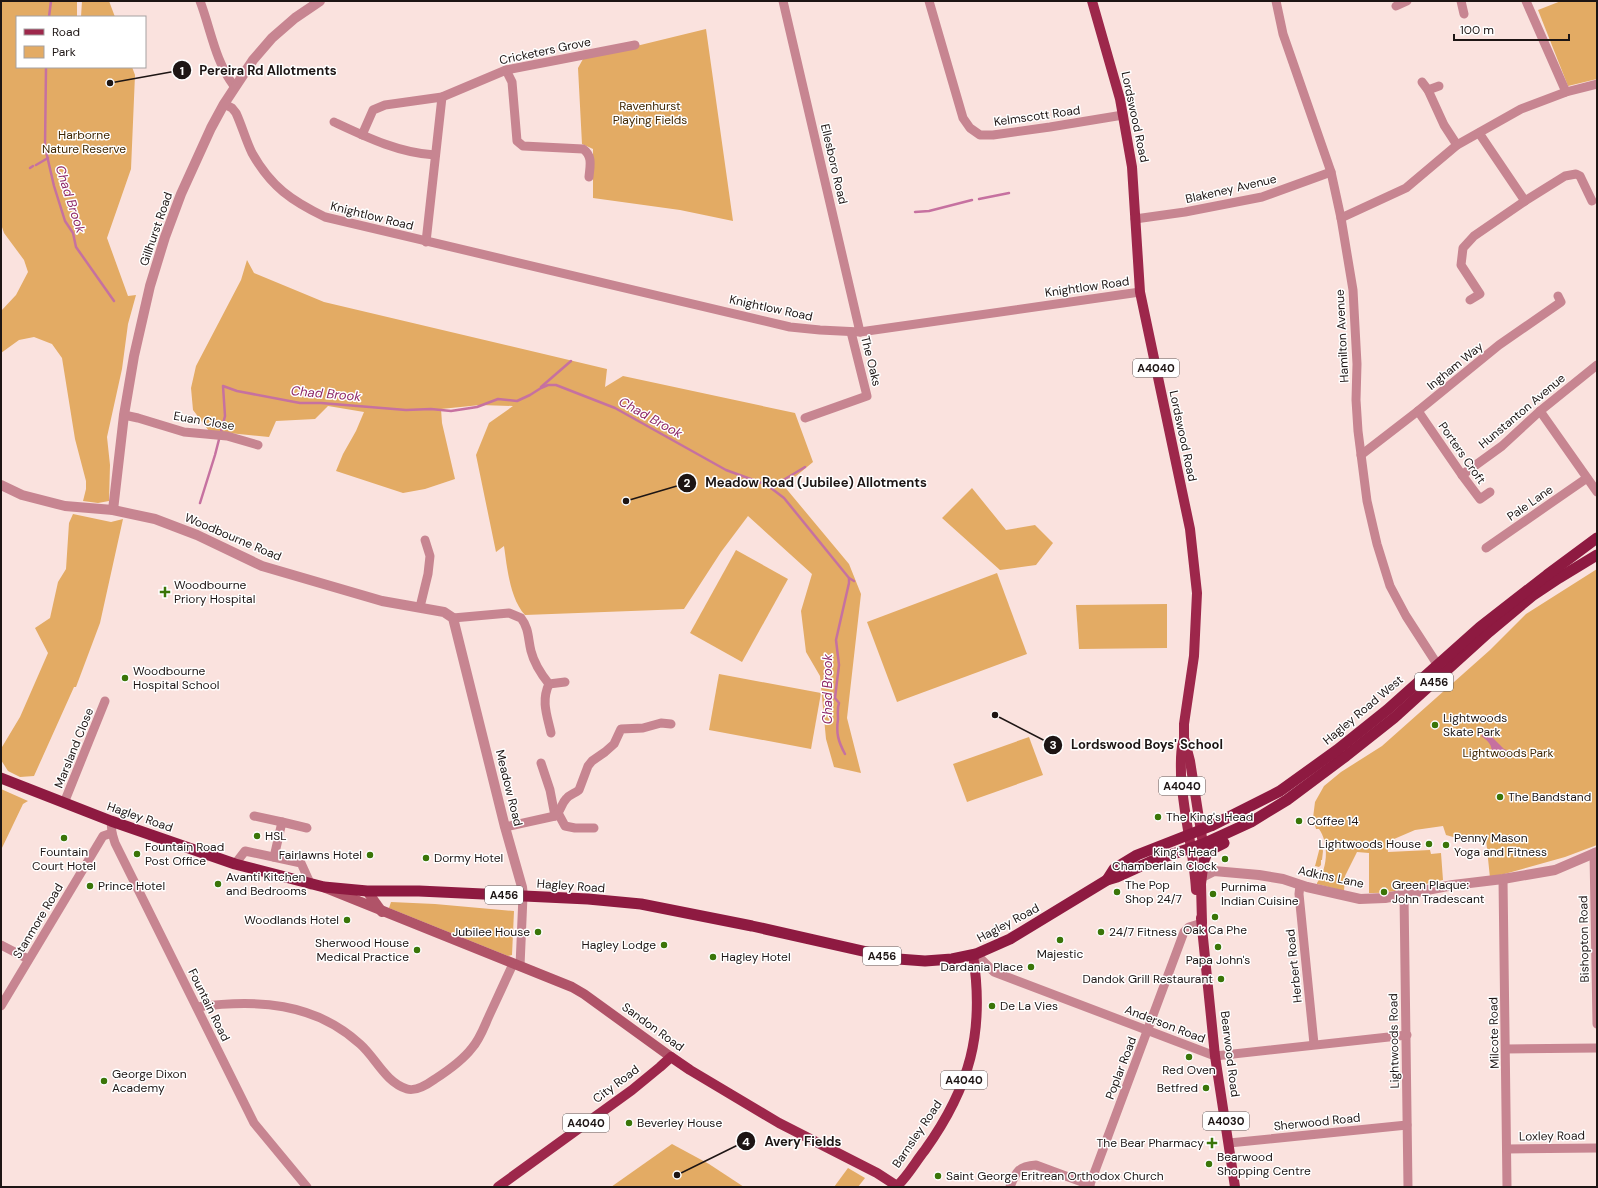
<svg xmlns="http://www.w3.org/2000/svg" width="1598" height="1188" viewBox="0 0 1598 1188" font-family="'DM Sans',sans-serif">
<rect width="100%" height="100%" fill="#fae2de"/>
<g fill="#e3ab64">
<polygon points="1,1 77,1 77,17 17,17 17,67 132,67 135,75 131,169 107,238 128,296 136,295 128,324 122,369 107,437 110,465 109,501 98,503 83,501 86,489 86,481 75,439 62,358 52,344 34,337 19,340 1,353 1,311 16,295 28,272 24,260 4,233 1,224"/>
<polygon points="82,1 109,1 115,17 81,17"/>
<polygon points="1561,1 1597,1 1597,79 1568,86 1538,10"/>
<polygon points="706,29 733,221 680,210 593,198 593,149 582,144 578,68 583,59"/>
<path d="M 247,260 L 254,273 L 324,302 L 607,369 L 605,387 L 623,376 L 795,413 L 813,462 L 784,486 L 849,564 L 861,594 L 847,718 L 861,773 L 834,767 L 826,739 L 820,676 L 806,652 L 801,611 L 812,574 L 748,516 L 721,552 L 684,609 L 525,615 C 510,599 507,567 504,546 L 496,552 L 476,455 L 489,423 L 513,406 L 480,405 L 441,409 L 442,423 L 455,479 L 425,489 L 403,493 L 336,471 L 343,454 L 356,431 L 364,412 L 328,406 L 315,419 L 276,421 L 269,437 L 209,431 L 193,410 L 191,388 L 196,366 L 241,280 Z"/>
<polygon points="972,488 1006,530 1035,525 1053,543 1036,565 1000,570 942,518"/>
<polygon points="73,514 111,522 123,519 100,623 76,687 74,687 34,776 20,777 8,771 1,760 2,747 20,717 48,653 35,628 50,618 58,582 66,569 69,523"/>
<polygon points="736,550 788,579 742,662 690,633"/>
<path d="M 1597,569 L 1597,845 L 1565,857 L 1490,878 L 1486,839 L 1470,839 L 1470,837 L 1453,837 L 1446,835 L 1443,826 L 1415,830 L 1387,842 L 1388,852 L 1430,850 L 1431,854 L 1441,853 L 1443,880 C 1419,885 1393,894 1369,893 L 1369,853 L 1357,852 L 1345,876 L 1344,891 L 1317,884 L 1317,883 C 1328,868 1329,843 1319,829 L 1316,829 L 1313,818 L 1315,802 L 1324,786 L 1341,772 L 1382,746 L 1490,650 L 1526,614 Z"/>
<polygon points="997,573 1027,654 897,702 867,622"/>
<polygon points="1167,604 1167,648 1079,649 1076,605"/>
<polygon points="719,674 821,693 811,749 709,730"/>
<polygon points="1029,737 1043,775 967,802 953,764"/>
<polygon points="1,789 28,801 23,804 1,850"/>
<polygon points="1321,843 1323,851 1322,860 1321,860 1321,865 1319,867 1315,866"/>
<polygon points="391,902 435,904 514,911 512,955 508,956 389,908"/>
<polygon points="672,1144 709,1164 744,1187 611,1187"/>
<polygon points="848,1168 865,1178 858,1187 834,1187"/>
</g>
<path fill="#c671a0" d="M 1484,733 L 1493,738 L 1504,749 L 1509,751 L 1510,755 L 1503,759 C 1486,754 1495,751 1489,743 C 1487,740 1484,738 1481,736 Z"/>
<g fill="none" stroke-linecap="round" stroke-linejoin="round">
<g stroke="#c671a0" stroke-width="2.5">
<polyline points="49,17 51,1"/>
<polyline points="46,67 45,147 54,186 65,221 73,233 76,247 114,301"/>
<polyline points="36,165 48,158"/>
<polyline points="30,168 33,166"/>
<polyline points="979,199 1009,193"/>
<polyline points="915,212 929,211 972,200"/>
<polyline points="541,387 571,361"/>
<polyline points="767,485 780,482 805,467"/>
<path d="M 200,503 L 215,455 L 225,416 L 223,386 L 237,391 L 300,403 L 321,403 L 406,410 L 431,409 L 451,411 L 477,407 L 498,399 L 517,401 L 530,395 L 541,388 L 548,385 L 556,385 L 615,408 L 726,470 L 767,485 L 784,498 L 849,578 L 849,583 L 836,640 L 839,665 L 835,698 L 839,703 C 837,709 838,713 838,719 C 836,733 838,741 845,754"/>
<polyline points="849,578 854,581"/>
</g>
<g stroke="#c78591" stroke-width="9">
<path d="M 200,1 C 211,30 215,61 234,86"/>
<polyline points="783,1 860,332"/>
<polyline points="929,1 963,118 970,128 980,135 993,135 1050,127 1123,115"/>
<polyline points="1276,1 1283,34 1331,172 1341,218 1353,290 1357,364 1356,400 1358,431 1367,501 1377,544 1390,586 1406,616 1437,664"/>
<polyline points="1461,1 1464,14"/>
<polyline points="1526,1 1566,92"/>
<polyline points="1396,6 1407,1"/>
<path d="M 506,70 L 512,82 L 517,141 L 523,146 L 583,149 C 593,156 590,166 589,177"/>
<polyline points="1422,82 1428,90 1444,125 1457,145"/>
<polyline points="1428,90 1439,86"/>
<path d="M 224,104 L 232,108 L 236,113 C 242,126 246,141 252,153 C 271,187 292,201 325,217 L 790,327 L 820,330 L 860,332 L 1140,292"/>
<path d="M 334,122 C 366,137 399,153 435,155"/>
<polyline points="1479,133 1525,201"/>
<polyline points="362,135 373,110 385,105 442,97 506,70 635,45"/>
<polyline points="1341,218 1406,188 1457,145 1521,109 1566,92 1597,84"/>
<polyline points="1135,219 1185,212 1262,197 1331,172"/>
<polyline points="426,242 442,97"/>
<polyline points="1470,300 1480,294 1461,265 1463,248 1474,236 1525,201 1565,176 1576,174 1580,176 1592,201"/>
<polyline points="1418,411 1462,475 1480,499 1490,492"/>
<polyline points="1540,411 1597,492"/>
<polyline points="124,415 138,418 184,432 227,436 258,445"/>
<polyline points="805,418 867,396 851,332"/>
<polyline points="1361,455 1418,411 1499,345 1561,302 1558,296"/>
<polyline points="1462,475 1502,446 1540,411 1597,365"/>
<polyline points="1486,548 1587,478"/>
<polyline points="420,607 428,574 430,556 425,540"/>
<path d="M 453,618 L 509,613 L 521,618 C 529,628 528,639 531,651 C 534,663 541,674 549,684 L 565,682"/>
<path d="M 549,684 C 541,701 547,715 551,733"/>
<polyline points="541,763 550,790 555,816"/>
<polyline points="64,803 105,701"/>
<polyline points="558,813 565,826 575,828 594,828"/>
<polyline points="254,816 282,822"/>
<polyline points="111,821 112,833 115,843 254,1123 307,1187"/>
<path d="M 505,827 L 555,816 C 561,811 561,804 566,799 C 570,794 574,794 579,790 L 588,766 L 592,761 L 605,752 L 614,744 L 621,729 L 643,728 L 661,723 L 671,724"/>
<polyline points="1594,853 1597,1024"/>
<polyline points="274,857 282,822 307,828"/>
<polyline points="235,864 245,851 301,863 311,885"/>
<polyline points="1503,879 1507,1187"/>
<polyline points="1300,885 1299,894 1314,1044"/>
<polyline points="1404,895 1408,1187"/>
<polyline points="1,945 28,959"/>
<polyline points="976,954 994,972 1215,1056 1407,1035"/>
<polyline points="520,966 523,896"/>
<polyline points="1,1006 103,836 112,833"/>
<path d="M 197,1007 C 256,999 314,1002 360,1044 C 376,1058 385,1082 407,1089 C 416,1092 428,1084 435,1079 C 449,1070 462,1061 472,1048 C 480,1039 484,1027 489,1016 C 497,999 505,981 513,964"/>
<polyline points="1506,1049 1597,1048"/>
<polyline points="1229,1143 1407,1125"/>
<polyline points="1507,1149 1597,1148"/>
<path d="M 1010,1187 C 1016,1172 1018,1166 1036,1165 L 1090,1185"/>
<polyline points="1089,1187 1184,932 1189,927 1202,923"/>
</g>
<g stroke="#c78591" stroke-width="10">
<polyline points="1,485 22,495 65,506 113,510 155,519 197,535 262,566 382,601 444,612 453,618 505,827 522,887 523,896"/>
<polyline points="113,510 124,415 134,356 150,286 165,237 181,194 211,128 224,104 253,60 272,38 295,18 320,1"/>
<polyline points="1202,877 1214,871 1259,875 1283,879 1307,887 1360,899 1385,898 1453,885 1503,879 1555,870 1597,852"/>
</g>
<g stroke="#b05368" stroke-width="10">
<polyline points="326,888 572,987 584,994 671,1057"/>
<polyline points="367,891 382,912"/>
</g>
<g stroke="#9d274b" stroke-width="10">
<polyline points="1092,1 1120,99 1132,167 1140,292 1190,529 1197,593 1194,656 1184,724 1184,738 1190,761 1203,844 1204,860 1201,884 1202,923"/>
<path d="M 1183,742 C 1180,753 1181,764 1181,775 C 1183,814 1194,852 1196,890"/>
<polyline points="1201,918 1215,1056 1235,1187"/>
<path d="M 498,1187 L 632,1090 L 660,1067 L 671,1057 L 690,1070 L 779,1123 L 877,1173 L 897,1186 C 908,1176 916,1161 925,1150 C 970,1087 985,1032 973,955"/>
</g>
<g stroke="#8e1a41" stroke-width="11">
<polyline points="1,778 111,821 235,864 324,887 367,891 419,891 588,899 641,904 752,926 898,959 925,961 952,959 976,954 1010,939 1107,880 1117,877 1152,861 1203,844 1251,822 1287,800 1346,756 1394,718 1489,632 1532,596 1559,578 1597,555"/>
<polyline points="1204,860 1208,851 1224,843"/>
<polyline points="1107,880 1114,869 1137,855 1211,826 1280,791 1337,750 1387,710 1480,627 1547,575 1597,538"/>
</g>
</g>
<g fill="#3a7508" stroke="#fff" stroke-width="1.5">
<path d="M163 586h4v4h4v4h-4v4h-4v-4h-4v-4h4z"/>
<circle cx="125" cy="678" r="4"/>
<circle cx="1435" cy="725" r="4"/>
<circle cx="1500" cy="797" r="4"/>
<circle cx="1158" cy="817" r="4"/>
<circle cx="1299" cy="821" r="4"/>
<circle cx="257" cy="836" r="4"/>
<circle cx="64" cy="838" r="4"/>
<circle cx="1429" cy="844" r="4"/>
<circle cx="1446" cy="845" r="4"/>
<circle cx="137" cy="854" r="4"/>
<circle cx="370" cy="855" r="4"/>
<circle cx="426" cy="858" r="4"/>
<circle cx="1225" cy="859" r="4"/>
<circle cx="218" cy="884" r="4"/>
<circle cx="90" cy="886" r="4"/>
<circle cx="1117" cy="892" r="4"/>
<circle cx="1384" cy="892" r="4"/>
<circle cx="1213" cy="894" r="4"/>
<circle cx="1215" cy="917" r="4"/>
<circle cx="347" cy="920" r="4"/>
<circle cx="538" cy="932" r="4"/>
<circle cx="1101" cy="932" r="4"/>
<circle cx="1060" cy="940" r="4"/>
<circle cx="664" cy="945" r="4"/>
<circle cx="1218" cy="947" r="4"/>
<circle cx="417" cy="950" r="4"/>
<circle cx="713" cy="957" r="4"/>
<circle cx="1031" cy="967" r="4"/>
<circle cx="1221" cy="979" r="4"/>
<circle cx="992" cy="1006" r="4"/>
<circle cx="1189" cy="1057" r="4"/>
<circle cx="104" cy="1081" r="4"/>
<circle cx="1206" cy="1088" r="4"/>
<circle cx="629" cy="1123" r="4"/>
<path d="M1210 1137h4v4h4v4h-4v4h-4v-4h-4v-4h4z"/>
<circle cx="1209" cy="1164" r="4"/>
<circle cx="938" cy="1176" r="4"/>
</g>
<g text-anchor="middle" stroke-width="3" stroke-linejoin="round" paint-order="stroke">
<g fill="#fff" stroke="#615b5a" stroke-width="1">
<rect x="1133" y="359" width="46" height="18" rx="3"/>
<rect x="1415" y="673" width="38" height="18" rx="3"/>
<rect x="1159" y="777" width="46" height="18" rx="3"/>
<rect x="485" y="886" width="38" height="18" rx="3"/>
<rect x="863" y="947" width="38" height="18" rx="3"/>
<rect x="941" y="1071" width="46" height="18" rx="3"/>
<rect x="1203" y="1112" width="46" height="18" rx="3"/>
<rect x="563" y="1114" width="46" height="18" rx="3"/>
</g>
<g font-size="11" font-weight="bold" fill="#1d1514">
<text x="1156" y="372">A4040</text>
<text x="1434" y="686">A456</text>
<text x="1182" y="790">A4040</text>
<text x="504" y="899">A456</text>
<text x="882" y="960">A456</text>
<text x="964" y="1084">A4040</text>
<text x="1226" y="1125">A4030</text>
<text x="586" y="1127">A4040</text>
</g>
<g font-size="12" fill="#1d1514" stroke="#fff">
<text transform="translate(545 51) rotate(-12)" y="4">Cricketers Grove</text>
<text transform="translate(1037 116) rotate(-8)" y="4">Kelmscott Road</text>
<text transform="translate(1135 117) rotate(78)" y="4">Lordswood Road</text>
<text transform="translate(834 164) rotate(77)" y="4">Ellesboro Road</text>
<text transform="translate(1231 189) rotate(-13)" y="4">Blakeney Avenue</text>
<text transform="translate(372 216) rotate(14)" y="4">Knightlow Road</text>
<text transform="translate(156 229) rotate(-71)" y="4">Gillhurst Road</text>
<text transform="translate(1087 287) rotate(-8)" y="4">Knightlow Road</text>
<text transform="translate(771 308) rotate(12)" y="4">Knightlow Road</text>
<text transform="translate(1342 336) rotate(-93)" y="4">Hamilton Avenue</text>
<text transform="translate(871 361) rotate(76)" y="4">The Oaks</text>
<text transform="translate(1455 366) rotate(-39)" y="4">Ingham Way</text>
<text transform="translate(1522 411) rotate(-40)" y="4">Hunstanton Avenue</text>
<text transform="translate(204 421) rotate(10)" y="4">Euan Close</text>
<text transform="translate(1183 436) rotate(78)" y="4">Lordswood Road</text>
<text transform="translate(1462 453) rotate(55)" y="4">Porters Croft</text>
<text transform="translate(1530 503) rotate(-35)" y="4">Pale Lane</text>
<text transform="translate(233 537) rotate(23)" y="4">Woodbourne Road</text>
<text transform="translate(1363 710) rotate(-40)" y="4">Hagley Road West</text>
<text transform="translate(74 748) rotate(-68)" y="4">Marsland Close</text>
<text transform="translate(509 788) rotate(76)" y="4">Meadow Road</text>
<text transform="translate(140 817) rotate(19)" y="4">Hagley Road</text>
<text transform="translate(1331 877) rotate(12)" y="4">Adkins Lane</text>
<text transform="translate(571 886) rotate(4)" y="4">Hagley Road</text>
<text transform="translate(38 921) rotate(-59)" y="4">Stanmore Road</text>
<text transform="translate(1008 923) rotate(-28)" y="4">Hagley Road</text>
<text transform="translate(1584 939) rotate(-91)" y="4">Bishopton Road</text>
<text transform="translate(1294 966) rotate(-96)" y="4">Herbert Road</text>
<text transform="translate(209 1005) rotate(64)" y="4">Fountain Road</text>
<text transform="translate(1165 1024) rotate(21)" y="4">Anderson Road</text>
<text transform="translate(653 1027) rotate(36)" y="4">Sandon Road</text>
<text transform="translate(1494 1033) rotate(-91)" y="4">Milcote Road</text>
<text transform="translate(1394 1041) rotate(-91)" y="4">Lightwoods Road</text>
<text transform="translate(1230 1054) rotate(83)" y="4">Bearwood Road</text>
<text transform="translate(1121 1068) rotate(-69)" y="4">Poplar Road</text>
<text transform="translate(616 1084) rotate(-37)" y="4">City Road</text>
<text transform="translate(1317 1122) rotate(-6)" y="4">Sherwood Road</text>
<text transform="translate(917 1134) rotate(-56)" y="4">Barnsley Road</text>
<text transform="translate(1552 1136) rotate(-1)" y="4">Loxley Road</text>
</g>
<g font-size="12" fill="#3f2602" stroke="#fff">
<text x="650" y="110">Ravenhurst<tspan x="650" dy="14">Playing Fields</tspan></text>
<text x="84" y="139">Harborne<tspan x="84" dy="14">Nature Reserve</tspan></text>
<text x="1508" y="757">Lightwoods Park</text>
</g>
<g font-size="12" fill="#1d1514" stroke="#fff" text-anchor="start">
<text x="174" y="589">Woodbourne<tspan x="174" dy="14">Priory Hospital</tspan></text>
<text x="133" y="675">Woodbourne<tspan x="133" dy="14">Hospital School</tspan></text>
<text x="1443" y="722">Lightwoods<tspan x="1443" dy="14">Skate Park</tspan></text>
<text x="1508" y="801">The Bandstand</text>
<text x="1166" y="821">The King's Head</text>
<text x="1307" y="825">Coffee 14</text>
<text x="265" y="840">HSL</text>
<text x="1454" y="842">Penny Mason<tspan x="1454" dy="14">Yoga and Fitness</tspan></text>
<text x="1421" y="848" text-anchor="end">Lightwoods House</text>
<text x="145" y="851">Fountain Road<tspan x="145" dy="14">Post Office</tspan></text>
<text x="64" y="856" text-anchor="middle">Fountain<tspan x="64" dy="14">Court Hotel</tspan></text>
<text x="1217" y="856" text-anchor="end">King's Head<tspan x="1217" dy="14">Chamberlain Clock</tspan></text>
<text x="362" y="859" text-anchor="end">Fairlawns Hotel</text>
<text x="434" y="862">Dormy Hotel</text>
<text x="226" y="881">Avanti Kitchen<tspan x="226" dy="14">and Bedrooms</tspan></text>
<text x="1125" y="889">The Pop<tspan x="1125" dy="14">Shop 24/7</tspan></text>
<text x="1392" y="889">Green Plaque:<tspan x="1392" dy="14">John Tradescant</tspan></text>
<text x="98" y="890">Prince Hotel</text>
<text x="1221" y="891">Purnima<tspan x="1221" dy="14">Indian Cuisine</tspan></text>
<text x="339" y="924" text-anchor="end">Woodlands Hotel</text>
<text x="1215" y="934" text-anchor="middle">Oak Ca Phe</text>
<text x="530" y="936" text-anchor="end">Jubilee House</text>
<text x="1109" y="936">24/7 Fitness</text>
<text x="409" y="947" text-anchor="end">Sherwood House<tspan x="409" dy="14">Medical Practice</tspan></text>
<text x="656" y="949" text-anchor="end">Hagley Lodge</text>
<text x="1060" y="958" text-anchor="middle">Majestic</text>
<text x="721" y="961">Hagley Hotel</text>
<text x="1218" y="964" text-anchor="middle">Papa John's</text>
<text x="1023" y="971" text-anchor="end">Dardania Place</text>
<text x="1213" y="983" text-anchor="end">Dandok Grill Restaurant</text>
<text x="1000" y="1010">De La Vies</text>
<text x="1189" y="1074" text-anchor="middle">Red Oven</text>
<text x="112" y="1078">George Dixon<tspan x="112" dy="14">Academy</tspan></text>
<text x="1198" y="1092" text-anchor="end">Betfred</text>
<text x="637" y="1127">Beverley House</text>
<text x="1204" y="1147" text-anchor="end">The Bear Pharmacy</text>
<text x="1217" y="1161">Bearwood<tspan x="1217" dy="14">Shopping Centre</tspan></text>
<text x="946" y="1180">Saint George Eritrean Orthodox Church</text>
</g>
<g font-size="13" font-style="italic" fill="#8e2968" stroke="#fff">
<text transform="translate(71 199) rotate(72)" y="5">Chad Brook</text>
<text transform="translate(326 393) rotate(5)" y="5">Chad Brook</text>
<text transform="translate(651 417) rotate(29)" y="5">Chad Brook</text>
<text transform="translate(827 689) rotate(-90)" y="5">Chad Brook</text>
</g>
</g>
<path fill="none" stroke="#1d1514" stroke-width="1.5" d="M110 83L182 70M626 501L687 483M995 715L1053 745M677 1175L746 1141"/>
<g fill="#1d1514" stroke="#fff" stroke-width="1.5">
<circle cx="110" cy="83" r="4"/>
<circle cx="626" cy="501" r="4"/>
<circle cx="995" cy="715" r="4"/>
<circle cx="677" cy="1175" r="4"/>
<circle cx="182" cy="70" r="10"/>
<circle cx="687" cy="483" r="10"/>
<circle cx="1053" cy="745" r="10"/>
<circle cx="746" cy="1141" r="10"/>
</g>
<g font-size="12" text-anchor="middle" font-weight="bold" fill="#fff">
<text x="182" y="75">1</text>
<text x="687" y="487">2</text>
<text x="1053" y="749">3</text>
<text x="746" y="1146">4</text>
</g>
<g font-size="13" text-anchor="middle" font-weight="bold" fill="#1d1514" stroke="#fff" stroke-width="3" stroke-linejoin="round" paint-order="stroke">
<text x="268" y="75">Pereira Rd Allotments</text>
<text x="816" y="487">Meadow Road (Jubilee) Allotments</text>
<text x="1147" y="749">Lordswood Boys' School</text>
<text x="803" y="1146">Avery Fields</text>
</g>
<rect width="1598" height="1188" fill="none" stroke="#1d1514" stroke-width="4"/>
<rect x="16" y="16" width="130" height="52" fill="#ffffff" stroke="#a5a1a1"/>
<rect x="24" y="29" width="20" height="6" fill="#9d274b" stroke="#a5a1a1"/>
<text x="52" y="36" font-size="12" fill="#1d1514">Road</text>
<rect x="24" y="46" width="20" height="12" fill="#e3ab64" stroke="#a5a1a1"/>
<text x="52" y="56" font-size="12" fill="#1d1514">Park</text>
<path d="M1454 34v6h115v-6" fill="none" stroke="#1d1514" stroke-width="2"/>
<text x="1460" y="34" font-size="12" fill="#1d1514" stroke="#ffffff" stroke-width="3" paint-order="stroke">100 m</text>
</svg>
